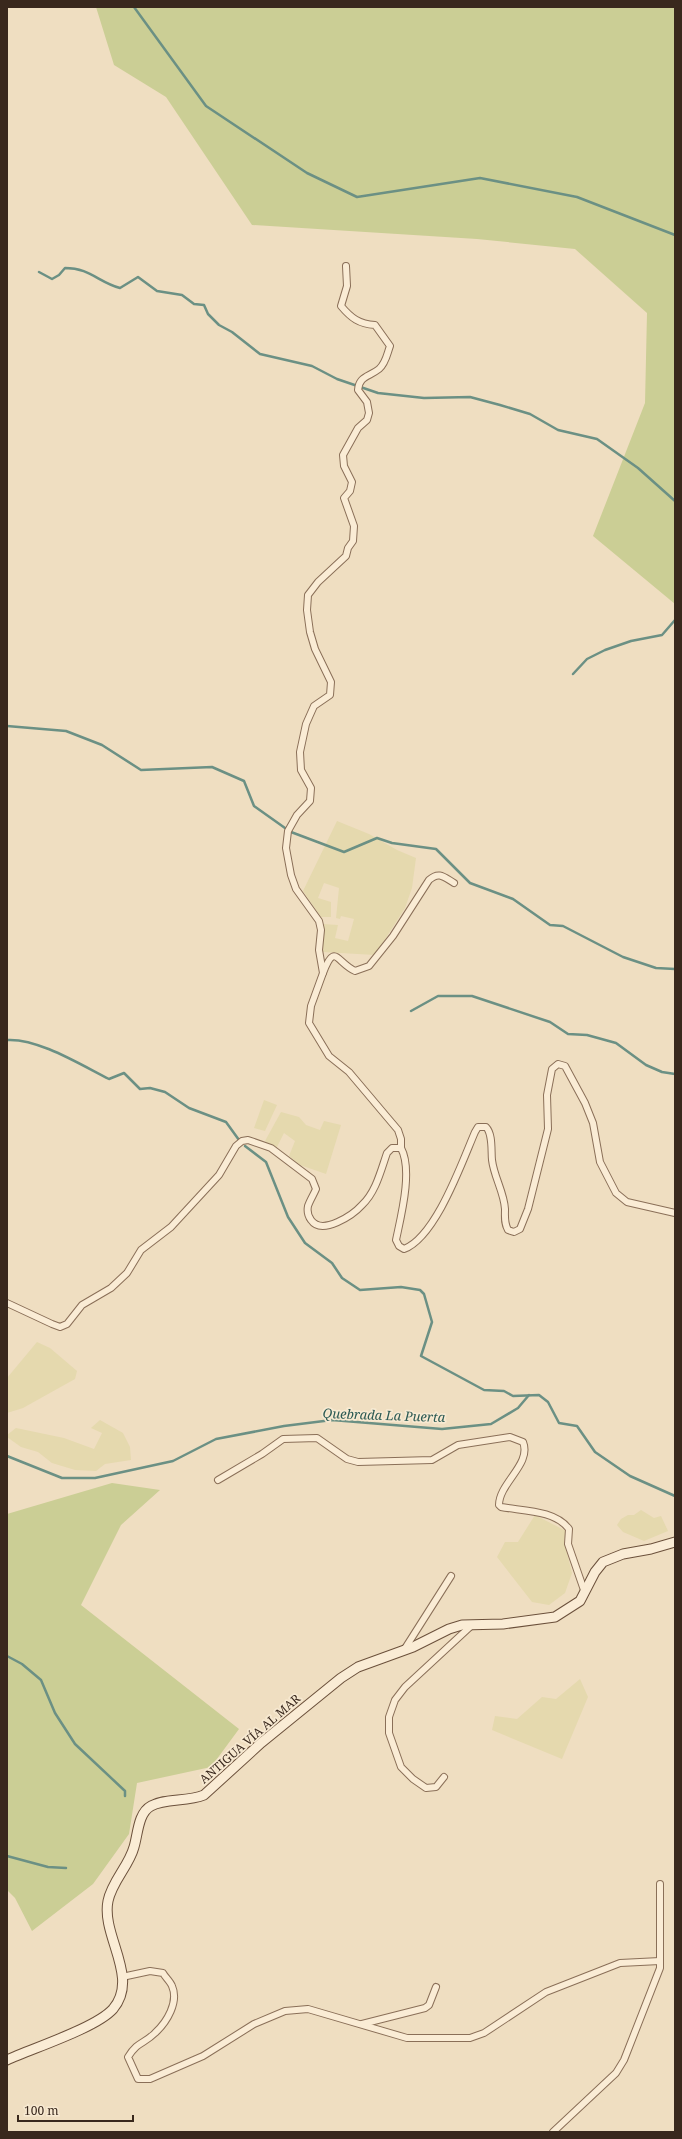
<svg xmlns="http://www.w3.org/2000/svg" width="682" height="2139" viewBox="0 0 682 2139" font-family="'Noto Serif',serif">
<rect width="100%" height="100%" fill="#efdec1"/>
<g fill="#e5d9ae">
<polygon points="337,821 369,834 397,850 416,858 412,888 405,908 375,955 323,952 323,924 338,925 335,938 348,941 354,919 341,916 340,919 336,918 339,888 324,883 318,898 331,902 331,917 321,917 303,891"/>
<polygon points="264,1100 277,1105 265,1131 254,1128"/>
<polygon points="281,1112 299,1117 306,1125 320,1130 324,1121 341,1125 326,1174 300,1165 289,1156 295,1141 284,1133 276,1149 265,1141"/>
<polygon points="37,1342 50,1348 77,1371 75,1379 23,1408 7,1413 7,1378"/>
<polygon points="100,1420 123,1433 130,1447 131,1460 105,1464 96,1471 75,1470 52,1463 38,1452 21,1447 7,1437 7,1435 16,1428 64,1438 94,1449 102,1433 91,1428"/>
<polygon points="641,1510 654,1518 661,1516 668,1531 644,1541 623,1532 617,1525 621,1519 628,1515 634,1515"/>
<polygon points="535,1515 566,1531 564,1541 572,1573 565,1593 549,1605 532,1602 497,1557 505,1542 518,1542"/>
<polygon points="580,1679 588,1697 562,1759 492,1730 495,1716 517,1719 542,1697 556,1699"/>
</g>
<g fill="#cbce95">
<polygon points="96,7 675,7 675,604 593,536 645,403 647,313 575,249 477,239 252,225 166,97 114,65"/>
<polygon points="112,1483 160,1490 121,1525 81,1605 239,1729 211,1767 137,1783 129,1834 93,1884 32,1931 15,1898 7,1890 7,1514"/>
</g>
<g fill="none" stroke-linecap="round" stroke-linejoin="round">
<g stroke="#6b9084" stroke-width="2.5">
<polyline points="134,7 206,106 307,173 357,197 480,178 577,197 675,235"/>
<path d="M 39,272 L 52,279 L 59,275 L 65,268 C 90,268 98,282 120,288 L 138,277 L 157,291 L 182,295 L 194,304 L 204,305 L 208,314 L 219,325 L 232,332 L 260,354 L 312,366 L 337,379 L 378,393 L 424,398 L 470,397 L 500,405 L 530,414 L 558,430 L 597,439 L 638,468 L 675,501"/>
<polyline points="573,674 587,659 605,650 631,641 662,635 675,620"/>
<polyline points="7,726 66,731 102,745 141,770 212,767 244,781 254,806 285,828"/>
<polyline points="291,832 344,852 377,838 392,843 436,849 470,883 513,899 550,925 563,926 623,957 656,968 675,969"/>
<polyline points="411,1011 438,996 472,996 550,1022 568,1034 587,1035 616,1043 646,1065 662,1072 675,1074"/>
<path d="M 7,1040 C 38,1038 81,1065 109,1079 L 124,1073 L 140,1089 L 150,1088 L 165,1092 L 189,1108 L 226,1122 L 239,1140"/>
<polyline points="245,1146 266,1162 288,1217 305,1243 332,1263 342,1278 360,1290 401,1287 420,1290 424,1294 432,1322 421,1356 484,1390 504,1391 513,1396 539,1395 548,1402 559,1423 577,1426 595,1452 630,1476 675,1496"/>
<polyline points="7,1456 62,1478 95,1478 173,1461 216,1439 284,1426 332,1420 442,1429 491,1424 518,1408 529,1395"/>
<polyline points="7,1656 22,1664 41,1680 55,1713 75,1744 125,1791 125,1796"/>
<polyline points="7,1856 48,1867 66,1868"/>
</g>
<defs>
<g id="street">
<path d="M 346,266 L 347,286 L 341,306 C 351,318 359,324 375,325 L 390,346 C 387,354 386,363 379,369 C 369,377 359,376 358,390 L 367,402 L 369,413 L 367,420 L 358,428 L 343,455 L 344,466 L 352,482 L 350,491 L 344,498 L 354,526 L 353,541 L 348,548 L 346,556 L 318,582 L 308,595 L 307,610 L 310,632 L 315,649 L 331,682 L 330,695 L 314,706 L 306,724 L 300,752 L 301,770 L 311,788 L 310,801 L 297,815 L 288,831 L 286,848 L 291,875 L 296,889 L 319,921 L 321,930 L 319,950 L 323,973 L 311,1006 L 309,1023 L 329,1056 L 349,1072 L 398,1130 L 401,1139 L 401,1148"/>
<path d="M 323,973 C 335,942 336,962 355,971 L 369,966 L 393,936 L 429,880 C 439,871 444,877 454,883"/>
<path d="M 7,1303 L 52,1324 L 60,1327 L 67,1324 L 82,1305 L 111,1288 L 127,1273 L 141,1250 L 171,1227 L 219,1175 L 236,1146 L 242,1141 L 248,1140 L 271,1148 L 312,1179 L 316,1189 C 314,1194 310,1200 308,1206 C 307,1211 308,1216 311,1220 C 322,1236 353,1215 362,1205 C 376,1192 381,1170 387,1153 L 392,1148 L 401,1148 C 413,1170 401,1216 396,1240 L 399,1246 L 404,1249 C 436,1237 462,1162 475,1132 L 478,1127 L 486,1127 C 493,1134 491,1151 492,1160 C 494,1177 504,1192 505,1209 C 505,1217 504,1223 508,1230 L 514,1232 L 520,1229 L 528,1209 L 548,1129 L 547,1095 L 552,1069 L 558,1064 L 565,1066 L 585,1103 L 593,1123 L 600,1162 L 616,1193 L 627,1202 L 675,1213"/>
<path d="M 218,1480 L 262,1454 L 283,1439 L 317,1438 L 347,1459 L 358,1462 L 432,1460 L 458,1445 L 510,1437 L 523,1442 C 532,1464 499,1483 499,1505 L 501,1507 C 523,1511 555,1510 569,1529 L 568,1544 L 585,1593"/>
<polyline points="404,1650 451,1576"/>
<polyline points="444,1777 436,1787 426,1788 413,1779 401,1767 389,1733 389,1717 395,1700 405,1687 472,1625"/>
<path d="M 122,1977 L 150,1971 L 163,1973 C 165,1977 170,1981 172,1986 C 179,2002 167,2022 155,2033 C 144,2044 138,2041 128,2057 L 138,2079 L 150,2079 L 203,2056 L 254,2024 L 285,2011 L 308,2009 L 407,2038 L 470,2038 L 484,2033 L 546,1992 L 620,1963 L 660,1961"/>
<polyline points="362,2024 425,2008 429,2005 436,1987"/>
<polyline points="553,2132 616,2073 624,2060 660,1968 660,1884"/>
</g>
<path id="secondary" d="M 7,2060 C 33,2048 96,2028 113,2009 C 140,1977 101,1936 108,1901 C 112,1881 129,1866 134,1847 C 138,1834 138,1813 151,1806 C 165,1798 187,1802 204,1795 L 261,1743 L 341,1678 L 358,1667 L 413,1647 L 449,1629 L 462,1625 L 503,1624 L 555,1617 L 580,1601 L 595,1572 L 603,1562 L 623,1554 L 651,1549 L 675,1542"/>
</defs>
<use href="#street" stroke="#8a6f58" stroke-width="8"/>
<use href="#secondary" stroke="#6b503b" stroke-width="11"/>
<use href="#street" stroke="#faecd5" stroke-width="6"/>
<use href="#secondary" stroke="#faecd5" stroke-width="9"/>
</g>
<g text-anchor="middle" stroke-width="3.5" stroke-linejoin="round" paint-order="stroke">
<g font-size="12" fill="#39281d" stroke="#f7e9d1">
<text transform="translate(250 1739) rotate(-41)" y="4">ANTIGUA VÍA AL MAR</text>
</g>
<g font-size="13" font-style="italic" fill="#2b5953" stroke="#f7e9d1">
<text transform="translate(384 1415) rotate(2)" y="5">Quebrada La Puerta</text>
</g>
</g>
<rect width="682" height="2139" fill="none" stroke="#39281d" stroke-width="16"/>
<path d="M18 2115v6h115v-6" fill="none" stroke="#39281d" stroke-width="2"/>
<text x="24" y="2115" font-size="12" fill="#39281d" stroke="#f7e9d1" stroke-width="3" paint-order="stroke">100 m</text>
</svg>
